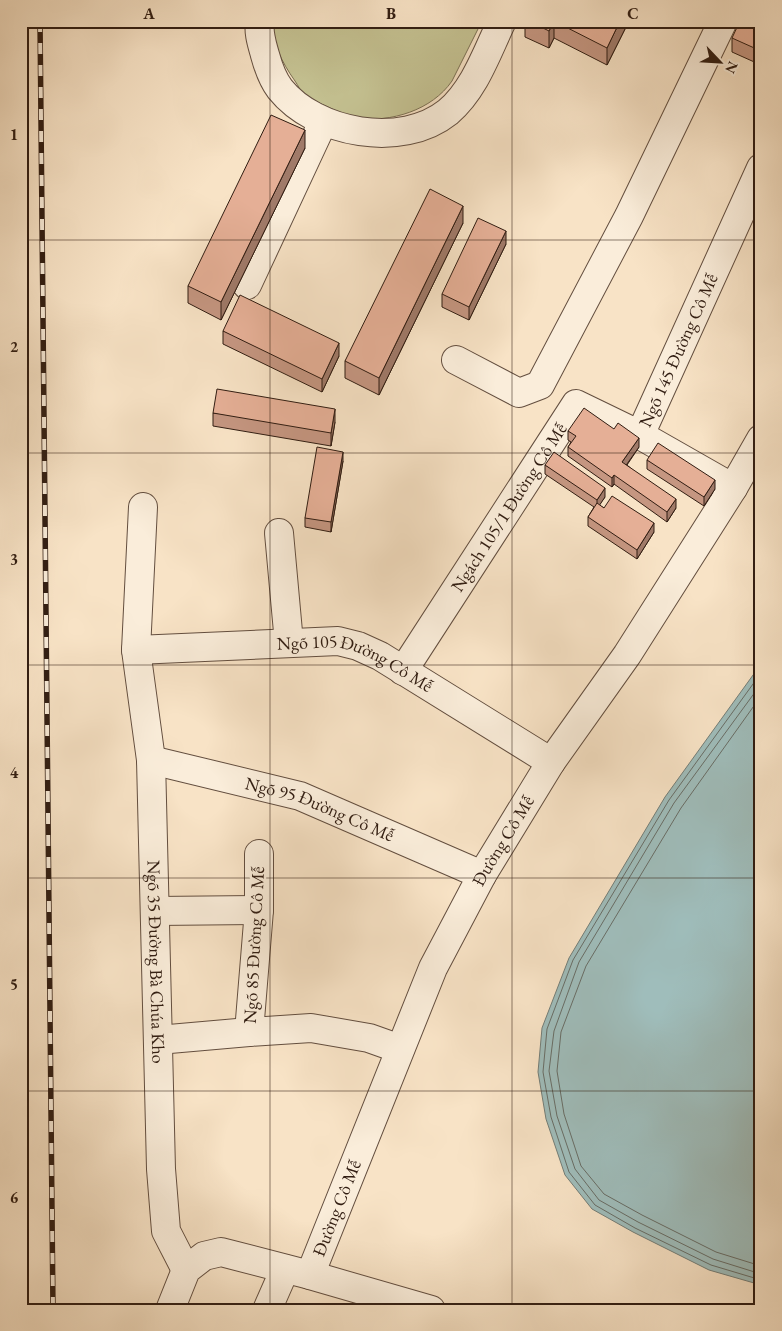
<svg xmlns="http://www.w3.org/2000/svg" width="782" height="1331" viewBox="0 0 782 1331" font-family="'EB Garamond',serif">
<rect width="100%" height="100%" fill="#f8e3c6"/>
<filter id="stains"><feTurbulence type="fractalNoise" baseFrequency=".004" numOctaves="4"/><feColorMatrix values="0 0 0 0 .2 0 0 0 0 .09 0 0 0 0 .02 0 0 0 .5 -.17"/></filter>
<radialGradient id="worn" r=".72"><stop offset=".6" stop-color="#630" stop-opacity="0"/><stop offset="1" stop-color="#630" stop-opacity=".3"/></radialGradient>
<path fill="#c4c191" stroke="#7a6f52" d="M 272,21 L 482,21 L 452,81 C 432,110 391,123 356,118 C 346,117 337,111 328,107 C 320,103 310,100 304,94 C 300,91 298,85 295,81 C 281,61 274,46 272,21 Z"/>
<polygon fill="#9fbdbb" stroke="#737d77" points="761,664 761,1285 709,1270 633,1232 592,1209 565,1175 546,1119 538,1072 542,1028 569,958 665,797"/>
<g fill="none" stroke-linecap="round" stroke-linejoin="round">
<g stroke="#686d66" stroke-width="1">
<polyline points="761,673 669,800 573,960 547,1029 543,1072 551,1117 569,1172 595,1205 635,1228 711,1265 761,1280"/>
<polyline points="761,684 674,803 579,962 554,1031 549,1071 557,1116 575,1169 599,1200 638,1222 713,1259 761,1274"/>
<polyline points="761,696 681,808 586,966 561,1032 557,1071 564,1114 581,1166 604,1194 642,1215 716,1252 761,1266"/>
</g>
<defs>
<g id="minor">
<path d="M 260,21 C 258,33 262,44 265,55 C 268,66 273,80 280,89 C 316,134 402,149 448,112 C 475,89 487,52 502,21"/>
<polyline points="247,285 323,122"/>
<polyline points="456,360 519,393 540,385 629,216 723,21"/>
<path id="s1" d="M 733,488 L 640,435 L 761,168"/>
<path id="s2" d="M 143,507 L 136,650 L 151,760 L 161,1169 L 166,1231 L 186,1270"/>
<polyline points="279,533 289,643"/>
<path id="s3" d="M 136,650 L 338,641 L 358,646 L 380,656 L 551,762"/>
<path id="s4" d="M 403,671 L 576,404 L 640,435"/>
<path id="s5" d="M 151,760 L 300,796 L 482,875"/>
<polyline points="259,854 259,910 249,1032 311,1028 369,1038 400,1049"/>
<polyline points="155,911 259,910"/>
<polyline points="158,1040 249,1032"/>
<path id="s6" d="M 310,1275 L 433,968 L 482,875 L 551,762 L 627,655 L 733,488 L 761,439"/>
<polyline points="170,1310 186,1270 204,1256 221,1252 310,1275 431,1310"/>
<polyline points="267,1310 285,1269"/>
</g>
</defs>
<use href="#minor" stroke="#634e3f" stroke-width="30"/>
<use href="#minor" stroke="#faedda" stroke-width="28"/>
<defs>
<polyline id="rail" points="40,21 53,1310"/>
</defs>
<use href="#rail" stroke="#311d12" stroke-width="5.5"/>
<use href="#rail" stroke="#faedda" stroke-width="4" stroke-dasharray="11" stroke-linecap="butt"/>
</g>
<g fill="#c59681" stroke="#311d12">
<polygon points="525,21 629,21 607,65 554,38 549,48 525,37"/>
<polygon points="761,21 761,65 732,52 732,38"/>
<polygon points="305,148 221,320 188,303 188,286"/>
<polygon points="463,223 379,395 345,378 345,361"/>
<polygon points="506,244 469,320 442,307 442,294"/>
<polygon points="223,331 339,356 322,392 223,344"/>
<polygon points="213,413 335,422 331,446 213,426"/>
<polygon points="568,431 639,447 627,465 676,508 667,522 614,484 612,487 568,456 568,447 571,442 568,440"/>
<polygon points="647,460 715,489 704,506 647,469"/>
<polygon points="343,461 331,532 305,527 305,518"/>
<polygon points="545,465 605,497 599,505 604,508 654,532 637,559 588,526 588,517 594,507 545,474"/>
</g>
<g fill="#a07a69" stroke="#311d12">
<polygon points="554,21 554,38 549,48 549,31"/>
<polygon points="620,21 629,21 607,65 607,48"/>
<polygon points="305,130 305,148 221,320 221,302"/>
<polygon points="463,206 463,223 379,395 379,378"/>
<polygon points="506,231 506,244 469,320 469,307"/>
<polygon points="339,343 339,356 322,392 322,379"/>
<polygon points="335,409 335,422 331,446 331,433"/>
<polygon points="639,438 639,447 622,471 622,462"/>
<polygon points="343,452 343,461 331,532 331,522"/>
<polygon points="614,475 614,484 612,487 612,478"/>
<polygon points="715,480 715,489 704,506 704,497"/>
<polygon points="605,488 605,497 597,509 597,500"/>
<polygon points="676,499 676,508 667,522 667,512"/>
<polygon points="654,523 654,532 637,559 637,550"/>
</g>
<g fill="#e5af96" stroke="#311d12">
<polygon points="529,21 620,21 607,48 554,21 549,31"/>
<polygon points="740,21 761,21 761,51 732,38"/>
<polygon points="271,115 305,130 221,302 188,286"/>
<polygon points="430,189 463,206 379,378 345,361"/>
<polygon points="478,218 506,231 469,307 442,294"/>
<polygon points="240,295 339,343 322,379 223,331"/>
<polygon points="217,389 335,409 331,433 213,413"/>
<polygon points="584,408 614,429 618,423 639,438 622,462 676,499 667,512 614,475 612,478 568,447 576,436 568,431"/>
<polygon points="658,443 715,480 704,497 647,460"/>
<polygon points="317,447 343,452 331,522 305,518"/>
<polygon points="554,452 605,488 597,500 545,465"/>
<polygon points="612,496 654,523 637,550 588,517 597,503 604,508"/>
</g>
<path fill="none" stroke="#311d12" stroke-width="1" stroke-opacity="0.55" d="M 270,21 L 270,1310M 512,21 L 512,1310M 21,240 L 761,240M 21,453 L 761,453M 21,665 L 761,665M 21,878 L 761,878M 21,1091 L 761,1091"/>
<g text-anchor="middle" stroke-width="5" stroke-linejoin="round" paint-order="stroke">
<g font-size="18" fill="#311d12" stroke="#faedda">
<text dy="6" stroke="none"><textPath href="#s1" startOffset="200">Ngõ 145 Đường Cô Mễ</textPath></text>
<text dy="6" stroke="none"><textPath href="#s4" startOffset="195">Ngách 105/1 Đường Cô Mễ</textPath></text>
<text dy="6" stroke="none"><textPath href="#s3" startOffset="224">Ngõ 105 Đường Cô Mễ</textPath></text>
<text dy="6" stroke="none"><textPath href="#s5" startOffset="176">Ngõ 95 Đường Cô Mễ</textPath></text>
<text dy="6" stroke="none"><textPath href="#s6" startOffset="476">Đường Cô Mễ</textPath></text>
<text transform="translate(254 945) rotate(-87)" y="6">Ngõ 85 Đường Cô Mễ</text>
<text dy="6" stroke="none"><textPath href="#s2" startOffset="456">Ngõ 35 Đường Bà Chúa Kho</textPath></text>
<text dy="6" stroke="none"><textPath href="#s6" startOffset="72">Đường Cô Mễ</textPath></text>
</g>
</g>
<rect width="782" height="1331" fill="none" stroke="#f8e3c6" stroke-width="55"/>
<g transform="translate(720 62) rotate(115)" stroke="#faedda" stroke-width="4" paint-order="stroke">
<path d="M0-4L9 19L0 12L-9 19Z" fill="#311d12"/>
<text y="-8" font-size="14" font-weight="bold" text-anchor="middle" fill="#311d12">N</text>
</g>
<rect x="28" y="28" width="726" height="1276" fill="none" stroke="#311d12" stroke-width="2"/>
<g font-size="16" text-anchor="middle" font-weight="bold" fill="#311d12">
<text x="149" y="19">A</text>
<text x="391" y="19">B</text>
<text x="633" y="19">C</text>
<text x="14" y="140">1</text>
<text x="14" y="352">2</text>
<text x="14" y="565">3</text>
<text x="14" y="778">4</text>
<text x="14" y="990">5</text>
<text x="14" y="1203">6</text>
</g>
<rect width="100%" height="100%" filter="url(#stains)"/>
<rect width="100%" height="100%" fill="url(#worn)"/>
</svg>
